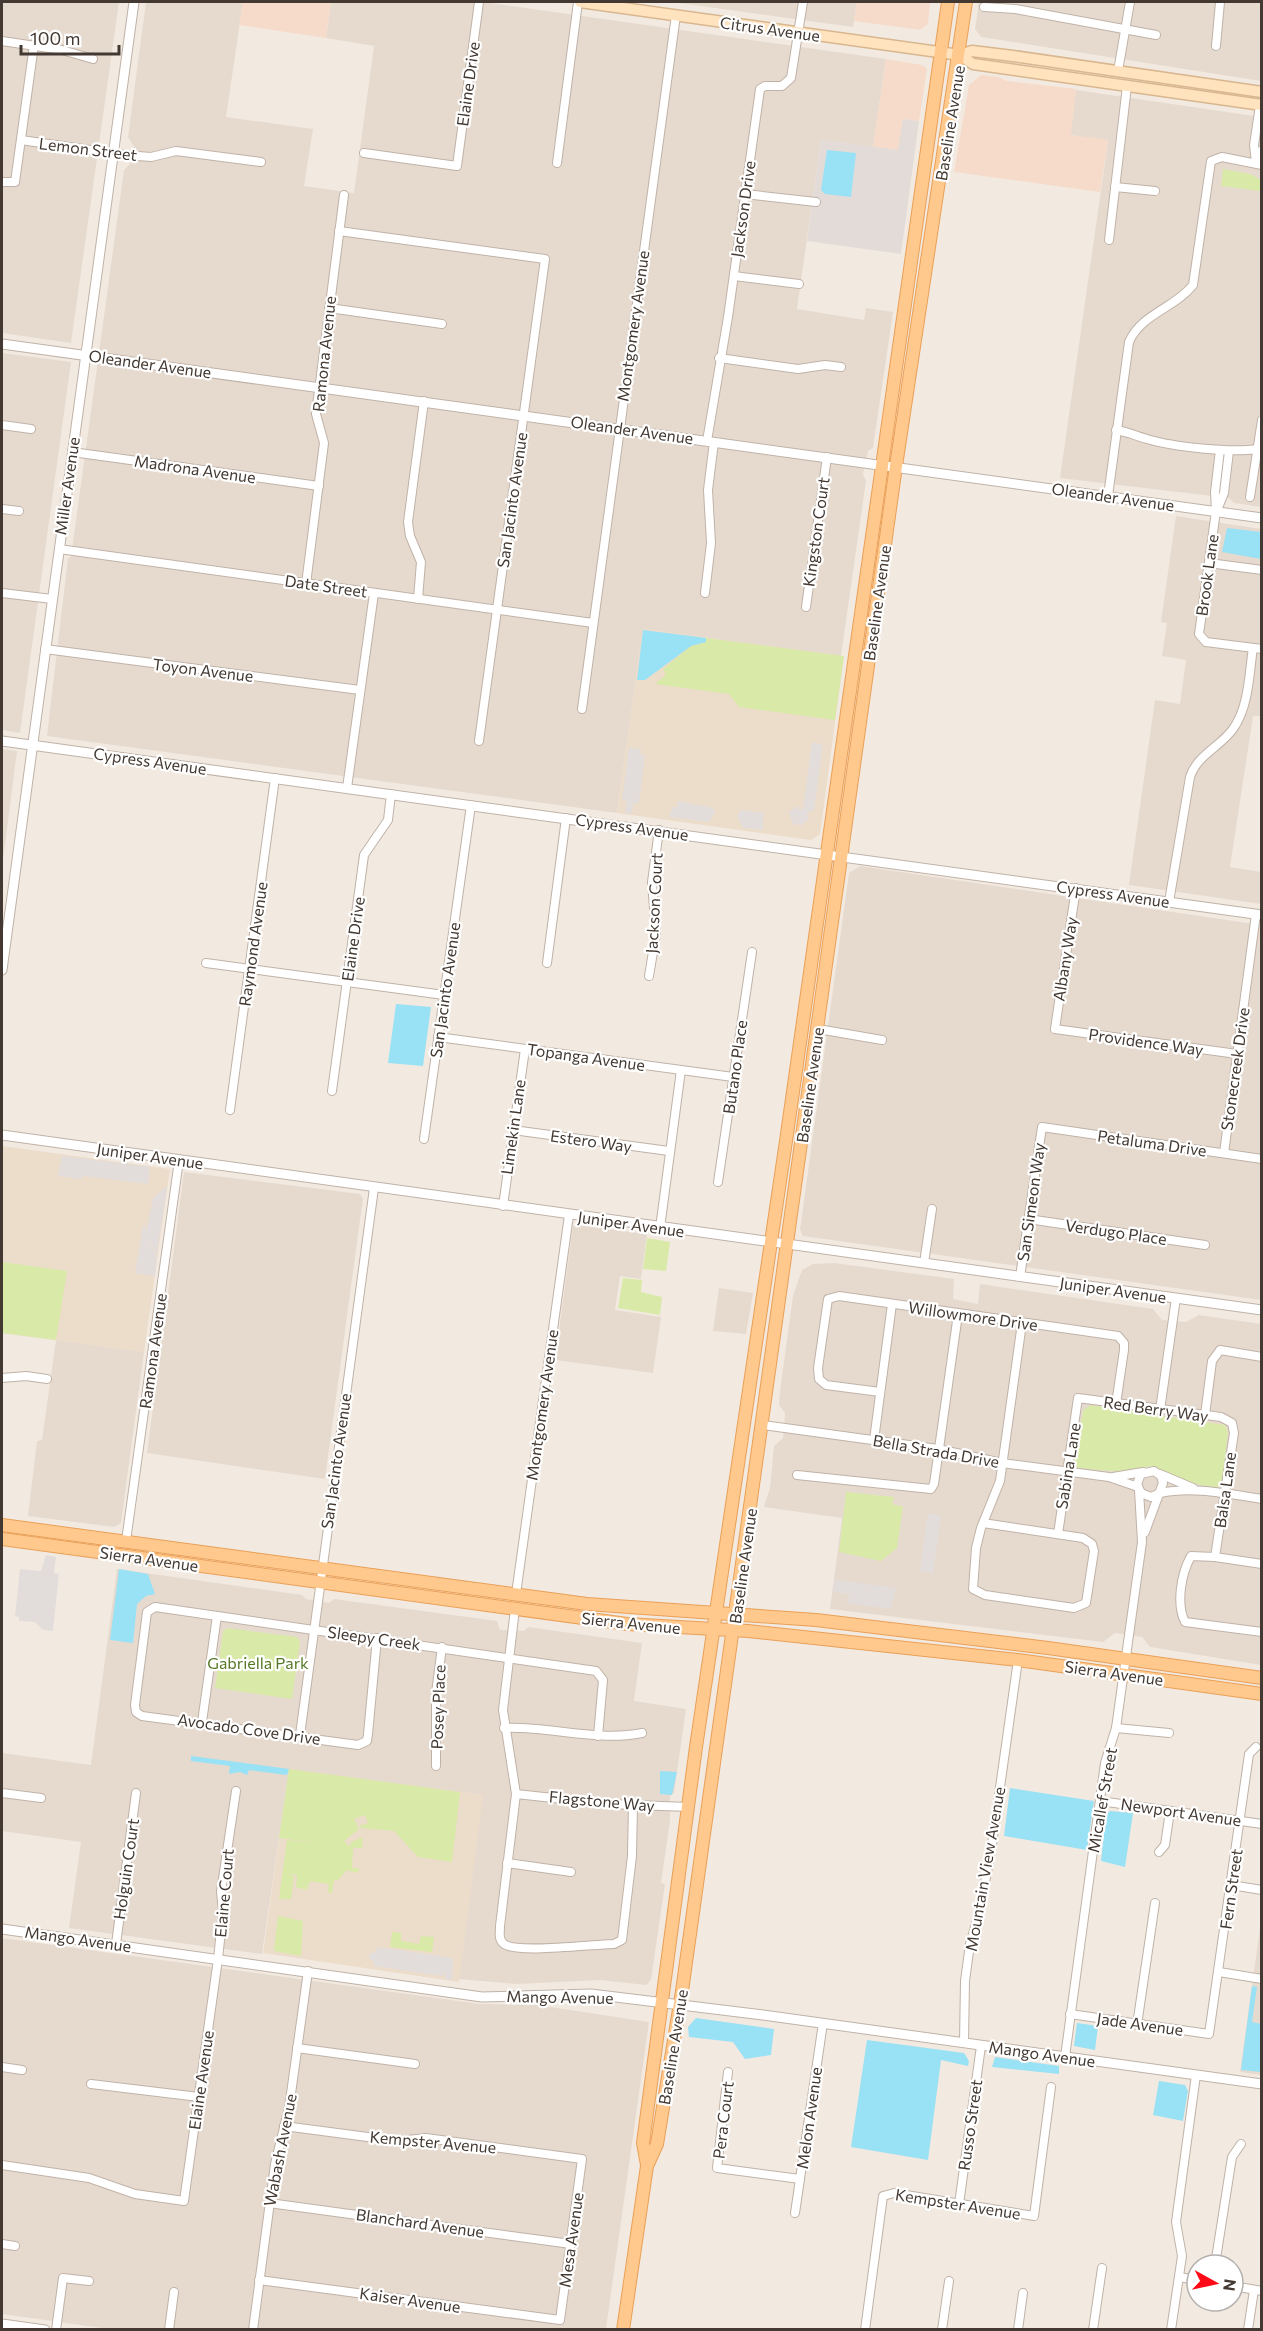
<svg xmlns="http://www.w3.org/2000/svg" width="1263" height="2331" viewBox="0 0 1263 2331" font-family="Commissioner,sans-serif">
<rect width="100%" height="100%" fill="#f2eae1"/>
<g fill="#e6dacf">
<polygon points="2,2 119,2 71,343 2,333"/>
<polygon points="146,2 243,2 226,117 313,129 304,186 354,193 374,46 326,38 331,2 483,2 886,59 873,147 821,140 797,309 864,320 866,308 893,312 873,448 868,451 863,474 866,481 841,656 643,629 617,813 47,736 68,558 71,557 124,170 130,164 134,147 128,137"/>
<polygon points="672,2 857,2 853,27"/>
<polygon points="979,2 1261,2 1261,81 981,37 975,29"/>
<polygon points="1076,90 1261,117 1261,507 1234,503 1229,498 1060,478 1108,141 1070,135"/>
<polygon points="2,353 71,362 20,733 2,730"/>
<polygon points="1176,516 1261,529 1261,716 1253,716 1230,867 1261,872 1261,904 1129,885 1155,700 1180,704 1186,660 1162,656 1167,623 1161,622"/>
<polygon points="2,749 17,751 2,868"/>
<polygon points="860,866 1261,925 1261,1300 803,1236 800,1230 849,873"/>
<polygon points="184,1172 360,1194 363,1198 325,1479 147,1453"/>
<polygon points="576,1225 647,1234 641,1279 620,1276 615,1310 661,1317 653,1373 555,1360 573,1226"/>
<polygon points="834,1263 954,1279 953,1299 978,1304 980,1284 1153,1309 1162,1320 1186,1322 1199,1315 1261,1324 1261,1665 1150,1647 1142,1637 1115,1633 1103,1642 830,1609 842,1518 764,1507 770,1488 774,1446 783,1438 785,1413 779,1405 780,1391 793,1296 802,1270 813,1264"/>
<polygon points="719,1288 753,1293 746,1334 713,1331"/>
<polygon points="56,1340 144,1352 121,1523 114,1527 28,1516 37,1441 42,1440"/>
<polygon points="117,1569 302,1595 306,1599 329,1603 334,1599 497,1621 500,1630 524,1631 528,1627 642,1643 634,1701 686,1709 674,1793 670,1796 670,1821 661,1883 665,1884 651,1980 646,1985 600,1980 517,1984 459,1979 482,1795 289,1770 262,1954 69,1928 81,1842 2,1831 2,1753 91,1765"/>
<polygon points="1261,1921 1261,2075 1240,2072"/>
<polygon points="2,1938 480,2004 537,2005 649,2022 606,2329 116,2330 2,2314"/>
</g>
<g fill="#f6dbca">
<polygon points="243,2 331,2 326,38 239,25"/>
<polygon points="857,2 930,2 928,24 920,30 854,21"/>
<polygon points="886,59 922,65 927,69 919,121 903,119 899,150 873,147"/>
<polygon points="981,75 999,77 1007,81 1076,89 1071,135 1108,140 1100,192 954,172 969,85"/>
</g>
<polygon fill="#e3dbd7" points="903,119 919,121 901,254 807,241 821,140 898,150"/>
<g fill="#ecdcca">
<polygon points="643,629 844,656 820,834 811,840 617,813"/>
<polygon points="2,1146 170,1169 144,1352 2,1333"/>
<polygon points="289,1769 483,1795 459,1982 263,1953"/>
</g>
<g fill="#d9e9a7">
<polygon points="1223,169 1250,174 1261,180 1261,191 1221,186"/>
<polygon points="706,638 844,656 835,720 739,707 729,694 655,684 666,675 663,669 691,646 706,642"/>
<polygon points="647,1238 670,1242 666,1271 643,1269"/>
<polygon points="2,1262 67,1271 56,1340 2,1333"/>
<polygon points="623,1278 642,1280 641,1292 662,1297 660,1315 618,1308"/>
<polygon points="1090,1405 1225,1425 1228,1432 1222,1484 1216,1488 1187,1482 1151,1466 1122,1472 1077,1468 1074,1461 1083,1411"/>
<polygon points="846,1492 894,1497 892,1504 903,1507 897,1548 881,1561 839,1552"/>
<polygon points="228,1628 297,1637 300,1642 292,1699 215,1688 223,1631"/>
<polygon points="289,1769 460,1792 452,1862 418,1857 394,1831 361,1828 359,1826 368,1823 365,1815 354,1819 359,1829 344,1841 350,1847 351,1842 363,1837 362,1848 353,1848 352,1868 359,1868 358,1873 347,1870 338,1880 334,1880 332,1893 328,1892 329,1884 310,1881 307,1890 296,1887 297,1875 287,1874 294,1876 291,1899 279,1899 287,1840 319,1843 279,1838"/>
<polygon points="278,1916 303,1921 301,1956 274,1951"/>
<polygon points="392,1932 401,1933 401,1941 419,1944 421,1936 434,1937 432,1952 390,1947"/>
</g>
<g fill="#e2dddb">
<polygon points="812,742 823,745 814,811 810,811 807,814 809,819 800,826 796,823 793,825 789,812 798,806 800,810 803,809"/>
<polygon points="629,748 641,749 640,755 645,755 639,803 634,803 631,814 625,813 627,801 622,800"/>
<polygon points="678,801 713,808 715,812 709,822 669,817 673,807 678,807"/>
<polygon points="741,810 765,813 763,818 763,830 743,828 737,816"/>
<polygon points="62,1156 150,1167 148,1184 84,1176 80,1179 58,1176"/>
<polygon points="167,1186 157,1253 146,1236 157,1256 155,1276 135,1273 143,1225 146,1226 146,1233 153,1198"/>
<polygon points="928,1513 941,1516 933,1573 920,1571"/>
<polygon points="46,1555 56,1557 54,1573 59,1574 53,1631 43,1630 35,1622 19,1621 19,1617 15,1616 20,1569 41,1571"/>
<polygon points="835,1580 896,1588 891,1609 848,1603 849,1594 832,1591"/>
<polygon points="377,1947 453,1958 452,1980 445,1979 445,1971 443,1976 374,1966 374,1961 370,1960 369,1954 376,1952"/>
</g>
<g fill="#99e1f4">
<polygon points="827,150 856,153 851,197 825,194 821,190"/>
<polygon points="1227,528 1261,532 1261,559 1222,552"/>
<polygon points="643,630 706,638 706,642 691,646 645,680 637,680"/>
<polygon points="396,1004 431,1007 423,1066 388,1063"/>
<polygon points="119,1569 148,1574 155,1594 146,1596 137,1604 133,1643 110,1640"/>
<polygon points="191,1756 289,1769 287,1775 249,1770 247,1775 240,1772 229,1774 230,1766 191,1761"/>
<polygon points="660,1771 677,1772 672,1795 660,1794"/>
<polygon points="1010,1788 1094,1801 1087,1850 1004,1836"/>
<polygon points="1110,1811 1133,1813 1125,1867 1101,1861 1106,1814"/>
<polygon points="1252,1986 1257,1987 1252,2022 1261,2024 1261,2072 1241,2070"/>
<polygon points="696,2018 774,2029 771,2055 745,2059 733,2042 689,2037 688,2027"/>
<polygon points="1077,2023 1098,2026 1095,2050 1074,2046"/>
<polygon points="867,2040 964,2053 969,2061 968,2066 941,2060 928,2160 851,2147"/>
<polygon points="995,2057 1059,2066 1059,2074 992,2067"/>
<polygon points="1159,2081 1185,2085 1188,2091 1183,2121 1153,2115"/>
</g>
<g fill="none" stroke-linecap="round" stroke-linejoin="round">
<defs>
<g id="minor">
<polyline points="984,7 1015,9 1156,35"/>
<polyline points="2,41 62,50 93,59"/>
<polyline points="1216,46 1220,2"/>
<polyline points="1118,71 1130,2"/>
<polyline points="21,140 125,155 151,157 176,151 261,162"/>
<polyline points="364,153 457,166 479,2"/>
<polyline points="557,163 578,2"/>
<polyline points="1256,163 1254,145 1260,105"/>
<polyline points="1256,163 1262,150"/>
<polyline points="2,182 15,182 34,45"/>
<polyline points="1115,187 1155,191"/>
<polyline points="745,194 816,202"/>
<polyline points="339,231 545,259 479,741"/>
<polyline points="1109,240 1127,86"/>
<polyline points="734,276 799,284"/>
<polyline points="329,308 442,324"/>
<polyline points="719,358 798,369 825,365 841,367"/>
<polyline points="2,425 31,429"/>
<path d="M 1116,430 C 1128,432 1136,436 1147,439 C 1173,447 1231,453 1258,449"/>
<polyline points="707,441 728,317 760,89 765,86 782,86 791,78 803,2"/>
<polyline points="1220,450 1215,492 1216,511 1199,634 1206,642 1262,649"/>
<polyline points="72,452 319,486"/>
<path d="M 1108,496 L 1129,342 C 1141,314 1175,308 1193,285 L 1211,161 L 1222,157 L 1262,165"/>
<polyline points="1250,497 1262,420"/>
<polyline points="2,509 19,511"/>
<polyline points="1217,510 1224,493 1229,451"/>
<polyline points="59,549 593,623"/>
<polyline points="1209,563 1262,570"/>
<polyline points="306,584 324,443 316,414 344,195"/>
<polyline points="2,593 52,599"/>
<polyline points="705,593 711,543 708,490 714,442"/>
<polyline points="418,599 421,562 410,536 408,522 424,401"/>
<polyline points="806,607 827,457"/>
<polyline points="45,649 360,690"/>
<polyline points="582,709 676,15"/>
<polyline points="347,788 374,593"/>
<polyline points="1076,888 1055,1029 1237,1054"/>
<path d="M 1169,902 L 1190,777 C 1197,755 1220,747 1233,729 C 1249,707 1249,674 1253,648"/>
<polyline points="206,963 444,995"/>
<polyline points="547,963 566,818"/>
<polyline points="649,976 656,934 652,882 659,830"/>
<polyline points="818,1029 882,1040"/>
<polyline points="438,1037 733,1077"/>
<polyline points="332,1091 364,855 388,820 391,794"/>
<polyline points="230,1110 275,778"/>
<polyline points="513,1130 669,1151"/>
<polyline points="424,1139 471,805"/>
<polyline points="1224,1153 1256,914"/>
<polyline points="718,1182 752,952"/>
<polyline points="503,1206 525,1049"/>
<polyline points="1028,1219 1205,1245"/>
<polyline points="660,1228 681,1070"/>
<polyline points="924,1263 932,1209"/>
<polyline points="1020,1277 1042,1127 1262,1159"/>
<polyline points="2,1378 26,1376 47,1379"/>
<polyline points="880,1392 826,1385 819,1379 818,1368 828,1299 839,1296 1118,1336 1124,1343 1124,1350 1116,1404"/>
<polyline points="1160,1410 1176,1298"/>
<polyline points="1205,1415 1212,1361 1220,1350 1262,1357"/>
<polyline points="763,1425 938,1449 1002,1463 1109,1477 1138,1487"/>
<polyline points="874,1440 892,1304"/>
<polyline points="1160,1474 1193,1488"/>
<polyline points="797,1475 931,1489 934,1484 958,1314"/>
<polyline points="1113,1477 1143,1472"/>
<path d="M 1160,1493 C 1193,1486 1228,1494 1262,1499"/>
<polyline points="983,1523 1083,1538 1092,1544 1094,1551 1086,1603 1074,1608 985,1595 973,1589 976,1548 981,1528 1000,1481 1022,1323"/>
<polyline points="1145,1532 1163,1483 1161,1476 1154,1471 1141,1474 1137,1484 1141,1493 1151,1497 1158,1494"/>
<polyline points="1058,1534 1078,1398 1221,1417 1232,1423 1234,1433 1215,1557"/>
<polyline points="126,1541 179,1160"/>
<path d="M 1262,1564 L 1215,1557 L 1191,1556 C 1181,1574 1176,1604 1185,1622 L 1262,1632"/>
<polyline points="516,1594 569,1215"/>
<path d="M 515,1609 L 503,1710 L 516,1794 L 500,1926 C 500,1933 498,1939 504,1944 C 516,1954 594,1944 614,1944 L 622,1940 L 632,1856 L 633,1805"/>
<polyline points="377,1638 368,1734 367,1741 358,1745 142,1716 136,1712 135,1705 147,1612 155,1607 596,1671 603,1680 598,1736"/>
<polyline points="202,1722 217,1616"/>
<path d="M 504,1728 C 550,1726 596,1742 642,1733"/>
<polyline points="1116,1728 1169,1733"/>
<polyline points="300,1735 374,1188"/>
<polyline points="436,1766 436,1693 442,1647"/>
<polyline points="2,1793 41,1798"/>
<polyline points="516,1794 609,1804 688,1807"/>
<polyline points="1100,1801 1262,1824"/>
<polyline points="1159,1852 1165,1845 1170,1811"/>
<polyline points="507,1863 571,1872"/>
<polyline points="1231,1885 1262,1890"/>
<polyline points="116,1944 136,1793"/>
<polyline points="1219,1972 1262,1979"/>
<polyline points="1070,2014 1209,2034 1249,1754 1256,1747"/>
<polyline points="1137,2025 1155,1903"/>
<polyline points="964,2043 965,1981 970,1944 979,1914 991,1851 1018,1660"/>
<polyline points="297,2048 415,2064"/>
<polyline points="1065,2057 1105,1763 1116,1728 1142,1542 1139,1490"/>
<polyline points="2,2067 22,2070"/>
<polyline points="728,2072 717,2168 800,2179"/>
<polyline points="91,2084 199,2097"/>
<polyline points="2,2165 89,2178 135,2194 184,2201 218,1959 223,1911 221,1892 236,1791"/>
<polyline points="269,2203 571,2244"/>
<polyline points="959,2204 981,2046"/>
<polyline points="795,2213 823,2023"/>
<polyline points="2,2244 15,2246"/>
<polyline points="1215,2265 1232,2157 1241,2144"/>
<polyline points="1179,2277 1197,2280"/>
<polyline points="259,2280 560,2320 582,2159 426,2138 398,2141 284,2126"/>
<polyline points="1233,2286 1262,2291"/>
<polyline points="56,2330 63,2278 89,2281"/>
<polyline points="169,2330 174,2292"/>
<polyline points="253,2330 275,2164 289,2108 308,1971"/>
<polyline points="865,2330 883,2196 894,2193 1034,2216 1051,2087"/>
<polyline points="942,2330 949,2281"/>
<polyline points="1018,2330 1023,2293"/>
<polyline points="1093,2330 1102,2268"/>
<polyline points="1171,2330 1182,2256 1176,2222 1196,2075"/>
<polyline points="1248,2330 1254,2290"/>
</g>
<g id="tertiary">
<polyline points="2,344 1262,518"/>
<polyline points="2,741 1262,915"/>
<polyline points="2,970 134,2"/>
<polyline points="2,1135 1262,1310"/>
<polyline points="2,1929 482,1997 591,1994 763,2015 1262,2084"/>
<polyline points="2,2324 45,2330"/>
</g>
<g id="secondary">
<polyline points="580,2 960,55 973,64 1262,105"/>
<polyline points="960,55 972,51 1013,56 1262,92"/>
</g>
<g id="primary">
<polyline points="2,1525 587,1604 816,1620 1048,1648 1262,1678"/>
<polyline points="2,1539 627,1624 748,1631 1018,1660 1262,1694"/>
<polyline points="647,2165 643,2143 696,1747 786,1141 948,2"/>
<polyline points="623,2330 647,2166 657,2144 682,1991 896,466 966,2"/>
</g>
</defs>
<use href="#minor" stroke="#c0b2a7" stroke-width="10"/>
<use href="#tertiary" stroke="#c0b2a7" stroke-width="11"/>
<use href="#secondary" stroke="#d8b790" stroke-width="13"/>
<use href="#primary" stroke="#eaa058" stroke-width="14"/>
<use href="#minor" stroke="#fff" stroke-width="8"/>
<use href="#tertiary" stroke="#fff" stroke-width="9"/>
<use href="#secondary" stroke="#ffe2be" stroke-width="10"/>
<use href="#primary" stroke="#ffc88d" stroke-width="12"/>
</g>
<g text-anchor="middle" stroke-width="4.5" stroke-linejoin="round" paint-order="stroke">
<g font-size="16" fill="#433932" stroke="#fff">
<text transform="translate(770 29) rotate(8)" y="6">Citrus Avenue</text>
<text transform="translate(468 84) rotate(-82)" y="6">Elaine Drive</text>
<text transform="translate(950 123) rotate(-81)" y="6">Baseline Avenue</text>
<text transform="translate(88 149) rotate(7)" y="6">Lemon Street</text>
<text transform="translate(743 209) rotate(-82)" y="6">Jackson Drive</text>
<text transform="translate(633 326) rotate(-82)" y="6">Montgomery Avenue</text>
<text transform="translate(324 354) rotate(-84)" y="6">Ramona Avenue</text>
<text transform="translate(150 364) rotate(8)" y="6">Oleander Avenue</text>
<text transform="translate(632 430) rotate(8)" y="6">Oleander Avenue</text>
<text transform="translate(195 469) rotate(8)" y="6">Madrona Avenue</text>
<text transform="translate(67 486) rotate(-82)" y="6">Miller Avenue</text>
<text transform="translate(1113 497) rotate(8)" y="6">Oleander Avenue</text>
<text transform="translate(512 500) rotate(-82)" y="6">San Jacinto Avenue</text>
<text transform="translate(816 532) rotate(-82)" y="6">Kingston Court</text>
<text transform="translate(1207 575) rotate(-82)" y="6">Brook Lane</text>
<text transform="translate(326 586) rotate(8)" y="6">Date Street</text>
<text transform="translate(877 603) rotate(-82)" y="6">Baseline Avenue</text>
<text transform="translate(203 670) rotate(7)" y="6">Toyon Avenue</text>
<text transform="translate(150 761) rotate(8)" y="6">Cypress Avenue</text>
<text transform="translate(632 827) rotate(8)" y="6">Cypress Avenue</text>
<text transform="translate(1113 894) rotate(8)" y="6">Cypress Avenue</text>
<text transform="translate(654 903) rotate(-87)" y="6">Jackson Court</text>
<text transform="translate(353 939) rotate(-82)" y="6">Elaine Drive</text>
<text transform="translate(253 944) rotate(-82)" y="6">Raymond Avenue</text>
<text transform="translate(1065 959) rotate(-81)" y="6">Albany Way</text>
<text transform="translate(445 990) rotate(-82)" y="6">San Jacinto Avenue</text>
<text transform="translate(1146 1042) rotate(8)" y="6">Providence Way</text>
<text transform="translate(586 1057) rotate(8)" y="6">Topanga Avenue</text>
<text transform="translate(735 1067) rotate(-82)" y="6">Butano Place</text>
<text transform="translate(1235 1069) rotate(-82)" y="6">Stonecreek Drive</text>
<text transform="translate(810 1085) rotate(-82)" y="6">Baseline Avenue</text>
<text transform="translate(513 1127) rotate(-82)" y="6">Limekin Lane</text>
<text transform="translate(591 1141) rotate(8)" y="6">Estero Way</text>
<text transform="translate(1152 1143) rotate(8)" y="6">Petaluma Drive</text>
<text transform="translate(150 1156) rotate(8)" y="6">Juniper Avenue</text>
<text transform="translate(1031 1202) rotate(-82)" y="6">San Simeon Way</text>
<text transform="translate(631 1224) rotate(8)" y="6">Juniper Avenue</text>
<text transform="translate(1116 1232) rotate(8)" y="6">Verdugo Place</text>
<text transform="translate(1113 1290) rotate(8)" y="6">Juniper Avenue</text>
<text transform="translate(973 1316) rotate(8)" y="6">Willowmore Drive</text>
<text transform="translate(153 1351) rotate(-82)" y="6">Ramona Avenue</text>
<text transform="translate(542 1405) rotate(-82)" y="6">Montgomery Avenue</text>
<text transform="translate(1156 1409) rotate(8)" y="6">Red Berry Way</text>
<text transform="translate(936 1451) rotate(10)" y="6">Bella Strada Drive</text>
<text transform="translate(336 1461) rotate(-82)" y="6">San Jacinto Avenue</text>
<text transform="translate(1068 1466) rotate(-81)" y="6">Sabina Lane</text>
<text transform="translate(1225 1490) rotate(-82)" y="6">Balsa Lane</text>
<text transform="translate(149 1559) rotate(8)" y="6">Sierra Avenue</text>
<text transform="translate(743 1566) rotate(-82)" y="6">Baseline Avenue</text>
<text transform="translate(631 1623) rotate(6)" y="6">Sierra Avenue</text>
<text transform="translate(374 1638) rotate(8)" y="6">Sleepy Creek</text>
<text transform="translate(1114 1673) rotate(8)" y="6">Sierra Avenue</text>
<text transform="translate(438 1707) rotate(-88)" y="6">Posey Place</text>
<text transform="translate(249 1729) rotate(8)" y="6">Avocado Cove Drive</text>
<text transform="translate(1102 1800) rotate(-80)" y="6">Micallef Street</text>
<text transform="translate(602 1801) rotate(5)" y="6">Flagstone Way</text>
<text transform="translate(1181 1812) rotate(8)" y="6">Newport Avenue</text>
<text transform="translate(126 1869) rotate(-82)" y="6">Holguin Court</text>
<text transform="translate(985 1869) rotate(-80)" y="6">Mountain View Avenue</text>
<text transform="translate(1231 1889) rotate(-82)" y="6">Fern Street</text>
<text transform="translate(224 1893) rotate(-85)" y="6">Elaine Court</text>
<text transform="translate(78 1939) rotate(8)" y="6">Mango Avenue</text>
<text transform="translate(560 1997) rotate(1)" y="6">Mango Avenue</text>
<text transform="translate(1140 2024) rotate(8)" y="6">Jade Avenue</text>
<text transform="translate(673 2047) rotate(-81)" y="6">Baseline Avenue</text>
<text transform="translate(1042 2054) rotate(8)" y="6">Mango Avenue</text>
<text transform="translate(201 2080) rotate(-82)" y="6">Elaine Avenue</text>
<text transform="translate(809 2118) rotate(-82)" y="6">Melon Avenue</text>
<text transform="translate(723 2120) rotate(-83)" y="6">Pera Court</text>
<text transform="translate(970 2125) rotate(-82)" y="6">Russo Street</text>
<text transform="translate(433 2142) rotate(5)" y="6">Kempster Avenue</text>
<text transform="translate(280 2150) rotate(-79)" y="6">Wabash Avenue</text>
<text transform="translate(958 2204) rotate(9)" y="6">Kempster Avenue</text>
<text transform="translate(420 2223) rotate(8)" y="6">Blanchard Avenue</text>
<text transform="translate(571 2240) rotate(-82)" y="6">Mesa Avenue</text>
<text transform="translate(410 2300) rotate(8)" y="6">Kaiser Avenue</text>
</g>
<g font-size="16" fill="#547723" stroke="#fff">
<text x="258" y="1669">Gabriella Park</text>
</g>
</g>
<rect width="1263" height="2331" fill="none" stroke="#433932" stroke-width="6"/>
<g transform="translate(1215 2283) rotate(98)"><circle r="28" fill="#ffffff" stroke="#b4b0ad" stroke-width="1.5"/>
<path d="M0-4.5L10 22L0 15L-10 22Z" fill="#ff0b18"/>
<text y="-9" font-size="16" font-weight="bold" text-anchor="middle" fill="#433932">N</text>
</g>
<path d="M21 45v9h98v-9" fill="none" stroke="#433932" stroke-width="3"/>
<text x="30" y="45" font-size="18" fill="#433932" stroke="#ffffff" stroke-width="4.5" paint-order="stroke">100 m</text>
</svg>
